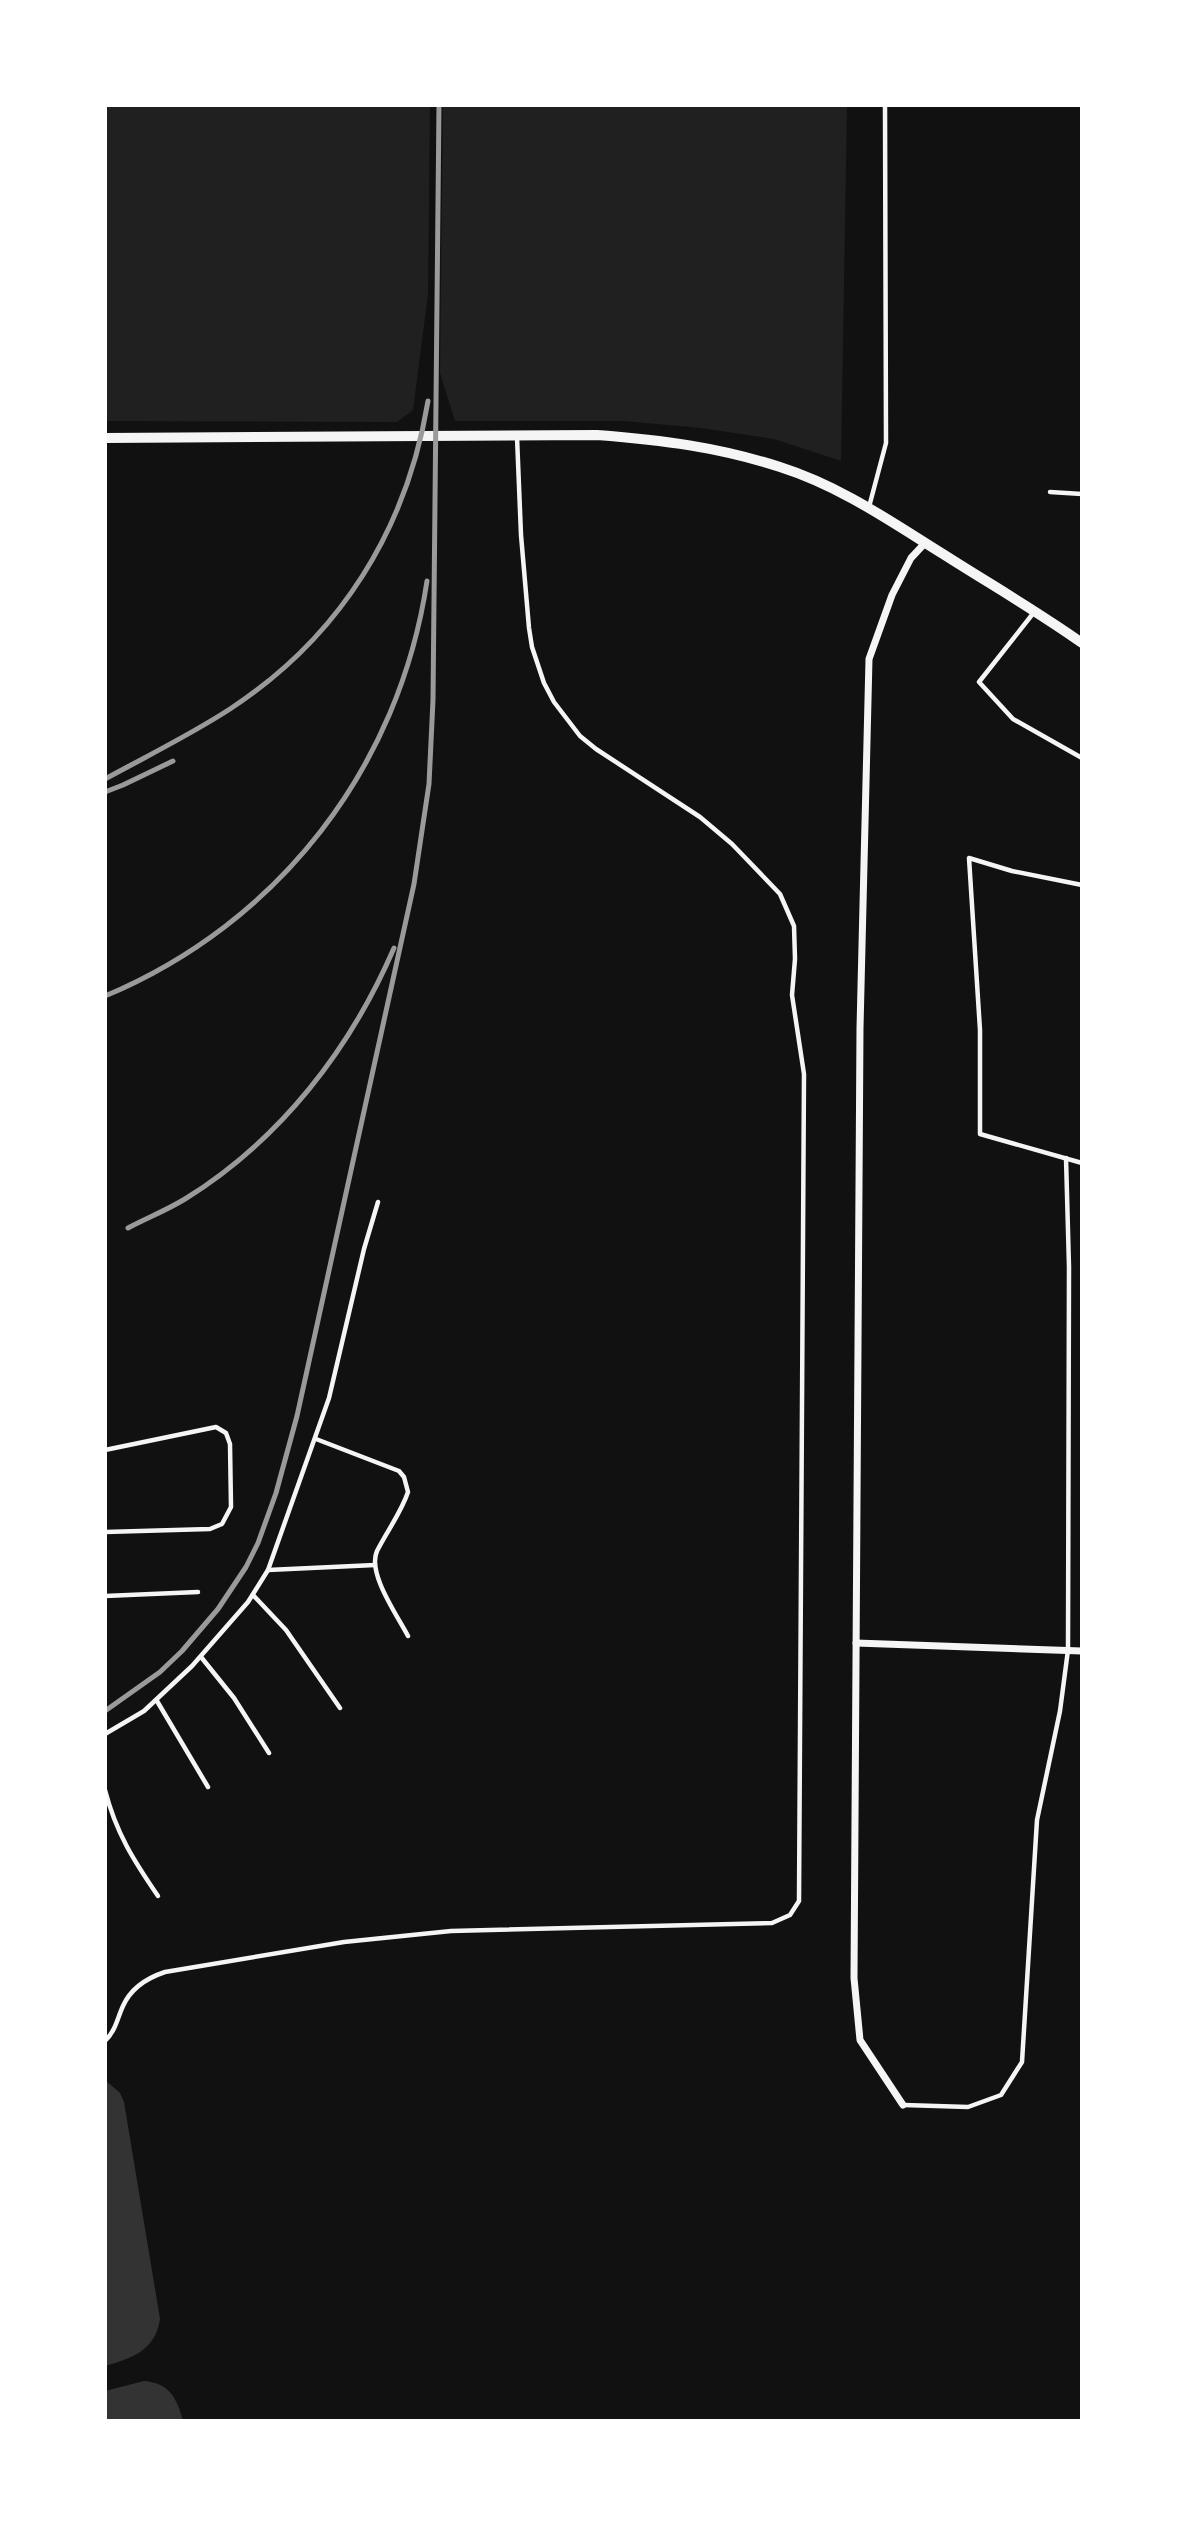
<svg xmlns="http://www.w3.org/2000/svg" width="1187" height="2526" viewBox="0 0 1187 2526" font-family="Manrope,sans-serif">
<rect width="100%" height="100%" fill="#111"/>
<g fill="#202020">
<polygon points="105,105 430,105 428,294 413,410 397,422 105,421"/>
<polygon points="443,105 847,105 841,461 774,439 701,428 624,421 455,421 440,373"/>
</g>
<g fill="#333">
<path d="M 105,2080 L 120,2093 L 124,2102 L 160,2319 C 155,2351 132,2358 105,2366 Z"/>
<path d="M 144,2381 C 170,2383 177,2399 183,2421 L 105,2421 L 105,2391 Z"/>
</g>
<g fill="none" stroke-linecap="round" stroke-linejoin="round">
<g stroke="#f5f5f5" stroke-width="4.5">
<polyline points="1050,492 1082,494"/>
<polyline points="869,507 886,443 885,105"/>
<polyline points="1035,611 979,682 1013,719 1082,758"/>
<polyline points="1082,885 1012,871 969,858 980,1030 980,1134 1082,1163"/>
<path d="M 316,1439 L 399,1471 L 404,1477 L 408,1492 C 401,1513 387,1531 377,1551 C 367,1573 397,1615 408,1636"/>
<polyline points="105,1450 216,1427 226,1433 230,1444 231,1507 222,1524 210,1529 105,1532"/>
<polyline points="268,1570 375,1565"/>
<polyline points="253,1595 286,1630 340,1708"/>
<polyline points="105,1596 198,1592"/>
<polyline points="201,1657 234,1698 269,1753"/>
<polyline points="157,1701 208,1787"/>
<polyline points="105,1734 144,1711 192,1666 248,1602 268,1570 329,1398 364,1249 378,1202"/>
<path d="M 105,1790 C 116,1833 134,1861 158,1896"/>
<path d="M 105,2041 C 116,2030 117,2019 123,2006 C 131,1988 147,1978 165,1972 L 344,1942 L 451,1931 L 772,1923 L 790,1915 L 799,1901 L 804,1074 L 792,995 L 795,959 L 794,926 L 780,894 L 732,844 L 700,817 L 596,749 L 580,736 L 554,702 L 544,683 L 532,647 L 529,628 L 521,535 L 517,437"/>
<polyline points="904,2105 968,2107 1001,2095 1022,2062 1037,1820 1060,1711 1068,1650 1069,1267 1066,1158"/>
</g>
<g stroke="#f5f5f5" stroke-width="7">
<polyline points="856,1643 1082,1651"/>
<polyline points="903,2105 860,2040 854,1978 860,1028 869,659 892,595 911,558 925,543"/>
</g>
<path stroke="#f5f5f5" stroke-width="10" d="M 105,438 L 597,435 C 662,440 718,447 780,467 C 840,486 890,521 943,554 C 990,584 1037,611 1082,643"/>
<g stroke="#9a9a9a" stroke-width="5">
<path d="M 105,779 C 147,756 190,735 230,709 C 340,637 407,529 428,401"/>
<polyline points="105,792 123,785 173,761"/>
<path d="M 105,996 C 279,923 399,768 427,581"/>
<path d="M 128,1228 C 147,1218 167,1210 185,1199 C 280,1140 350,1050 394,948"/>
<polyline points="105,1711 160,1672 182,1651 218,1609 246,1567 258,1543 276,1493 297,1416 414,884 429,784 433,700 439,105"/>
</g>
</g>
<rect width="1187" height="2526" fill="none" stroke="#ffffff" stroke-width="214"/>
</svg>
